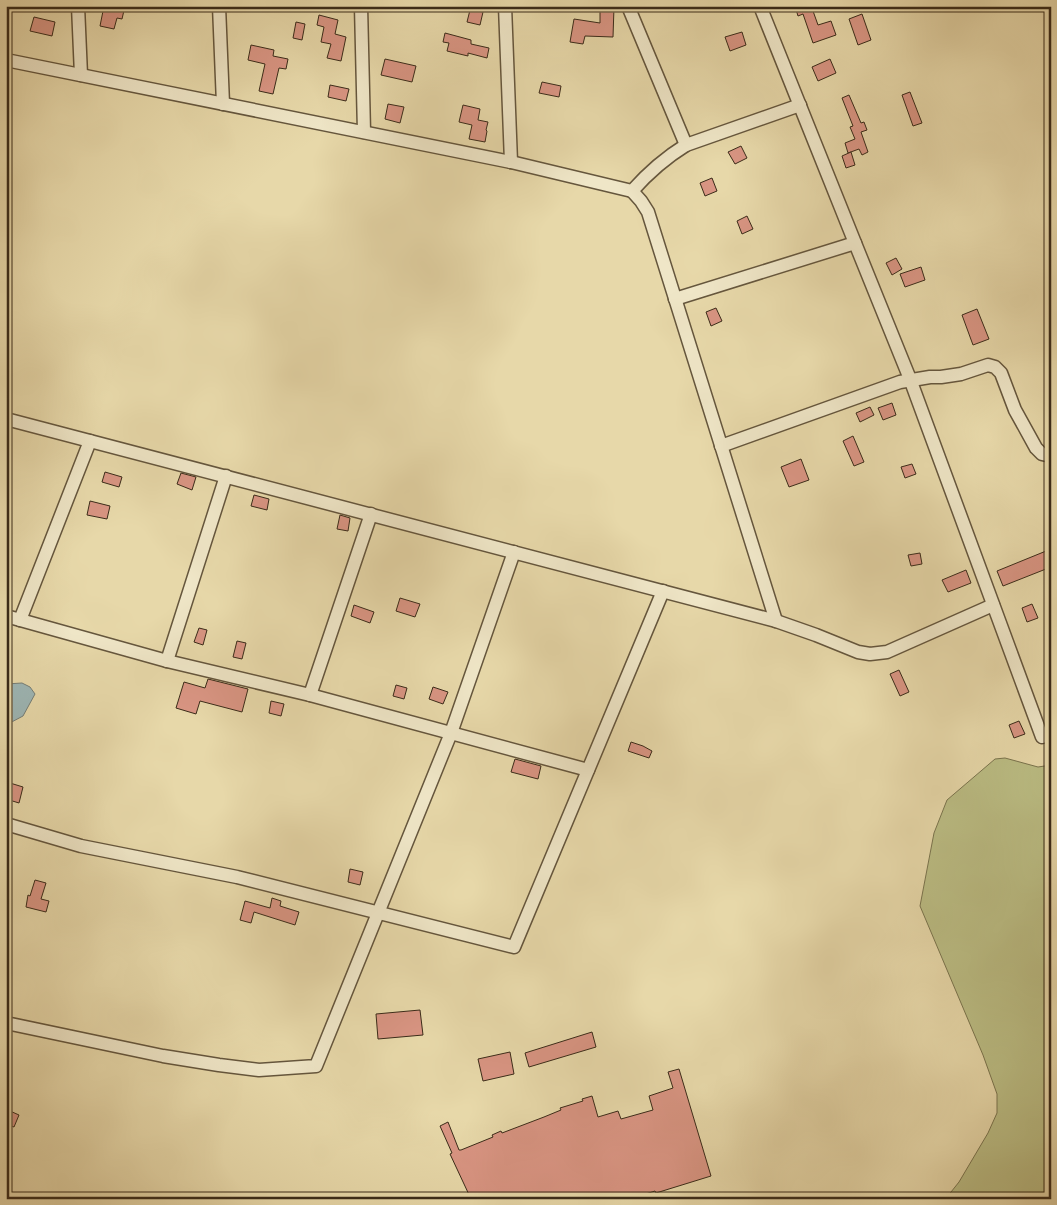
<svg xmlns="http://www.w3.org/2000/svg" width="1057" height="1205" viewBox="0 0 1057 1205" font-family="'Gentium Book Plus',serif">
<rect width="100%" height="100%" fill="#e7d8a9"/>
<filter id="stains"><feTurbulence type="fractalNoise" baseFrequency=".004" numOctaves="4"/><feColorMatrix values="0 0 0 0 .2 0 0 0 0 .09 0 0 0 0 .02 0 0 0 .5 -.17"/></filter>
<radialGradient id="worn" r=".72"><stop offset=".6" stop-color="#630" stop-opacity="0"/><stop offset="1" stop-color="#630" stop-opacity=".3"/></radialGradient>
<polygon fill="#bbbd84" stroke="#7a744e" points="1005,758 1038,767 1051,765 1051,1199 944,1199 947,1197 959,1182 988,1133 997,1113 997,1094 983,1055 920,906 934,833 947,800 995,759"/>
<polygon fill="#9db6b5" stroke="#757e77" points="22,683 30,687 35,694 23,716 6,725 6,684"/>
<g fill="#d99583" stroke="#3a2b19">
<polygon points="104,6 125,6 122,19 117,18 114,29 100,26"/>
<polygon points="795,6 823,6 823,8 813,11 818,25 831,21 836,35 813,43 803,14 798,16"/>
<polygon points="600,7 614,7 613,37 585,36 583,44 570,42 574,19 600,23"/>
<polygon points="470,10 483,12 480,25 467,22"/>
<polygon points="862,14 871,40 858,45 849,19"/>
<polygon points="319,15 338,20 335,34 346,37 341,61 327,58 331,44 321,42 324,27 317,25"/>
<polygon points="34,17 55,22 52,36 30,31"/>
<polygon points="296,22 305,24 302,40 293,38"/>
<polygon points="742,32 746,45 730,51 725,37"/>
<polygon points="445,33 471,40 471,44 489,48 487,58 468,53 468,56 447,51 449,43 443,42"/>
<polygon points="251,45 274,50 273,56 288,59 286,69 279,68 273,94 259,91 265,64 248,60"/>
<polygon points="385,59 416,66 412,82 381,75"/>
<polygon points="830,59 836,73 818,81 812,67"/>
<polygon points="542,82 561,86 559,97 539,93"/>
<polygon points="330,85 349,89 346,101 328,97"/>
<polygon points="910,92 922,123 913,126 902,95"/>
<polygon points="849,95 861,123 864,122 867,130 861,132 868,152 862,155 859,149 848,153 845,143 855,139 850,127 853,126 842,98"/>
<polygon points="388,104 404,107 400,123 385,119"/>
<polygon points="463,105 480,109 478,120 488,122 486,130 487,131 485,142 469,139 472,125 459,122"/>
<polygon points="741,146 747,158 735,164 728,152"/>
<polygon points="851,152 855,165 846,168 842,156"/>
<polygon points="712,178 717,191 705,196 700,183"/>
<polygon points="747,216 753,229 742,234 737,221"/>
<polygon points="896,258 902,269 892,275 886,263"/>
<polygon points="921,267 925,280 905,287 900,274"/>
<polygon points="716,308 722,321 711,326 706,312"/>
<polygon points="977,309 989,339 973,345 962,315"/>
<polygon points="892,403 896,415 883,420 878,408"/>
<polygon points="870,407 874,415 860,422 856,413"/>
<polygon points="853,436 864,462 854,466 843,441"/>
<polygon points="801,459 809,480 789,487 781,467"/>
<polygon points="912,464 916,474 905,478 901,467"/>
<polygon points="105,472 122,477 119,487 102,482"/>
<polygon points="181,473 196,477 192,490 177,484"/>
<polygon points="254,495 269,499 267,510 251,506"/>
<polygon points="90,501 110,506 107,519 87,515"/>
<polygon points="340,515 350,518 348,531 337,529"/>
<polygon points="1051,549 1051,567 1003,586 997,571"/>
<polygon points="920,553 922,564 911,566 908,555"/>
<polygon points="966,570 971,583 948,592 942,580"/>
<polygon points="400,598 420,604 415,617 396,611"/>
<polygon points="1032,604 1038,618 1027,622 1022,608"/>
<polygon points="354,605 374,612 370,623 351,616"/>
<polygon points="199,628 207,630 203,645 194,642"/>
<polygon points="237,641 246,643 242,659 233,657"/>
<polygon points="899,670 909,692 900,696 890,674"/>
<polygon points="208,679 248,689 242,712 200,701 196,714 176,708 184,682 205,688"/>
<polygon points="396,685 407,688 404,699 393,696"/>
<polygon points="433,687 448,692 443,704 429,699"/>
<polygon points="271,701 284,704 281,716 269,713"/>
<polygon points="1019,721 1025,734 1014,738 1009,725"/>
<polygon points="631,742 643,746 652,751 649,758 628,751"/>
<polygon points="515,759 541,766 538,779 511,772"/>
<polygon points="10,783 23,787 19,803 6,799"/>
<polygon points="350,869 363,872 360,885 348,882"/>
<polygon points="35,880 46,883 41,899 49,901 46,912 26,907 28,895 30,896"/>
<polygon points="272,898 281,901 280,906 299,912 295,925 254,912 251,923 240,920 245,901 270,908"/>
<polygon points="420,1010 423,1035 378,1039 376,1014"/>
<polygon points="592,1032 596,1047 529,1067 525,1053"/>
<polygon points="510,1052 514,1074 483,1081 478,1059"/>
<polygon points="679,1069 711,1176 656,1193 655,1191 633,1198 632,1194 617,1199 471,1199 450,1154 452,1153 440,1126 448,1122 459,1150 461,1150 493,1137 492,1135 501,1131 502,1133 544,1117 561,1110 560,1108 583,1101 582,1099 592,1096 598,1117 618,1111 621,1119 653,1110 649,1096 673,1088 668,1072"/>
<polygon points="10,1111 19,1115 14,1127 6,1124 6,1120"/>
</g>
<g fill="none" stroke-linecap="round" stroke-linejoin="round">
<defs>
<g id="minor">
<polyline points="78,6 81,75"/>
<polyline points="219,6 223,104"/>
<polyline points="361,6 364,132"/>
<polyline points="505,6 511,162"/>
<polyline points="628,6 686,145"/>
<polyline points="760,6 855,243 910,379 1042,737"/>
<path d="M 6,60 L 511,162 L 632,191 C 648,173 665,158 686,145 L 800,105"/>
<polyline points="632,191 641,201 648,212 776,621"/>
<polyline points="675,299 855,243"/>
<polyline points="6,419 776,621 816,635 858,652 870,654 887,652 993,605"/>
<polyline points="721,446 900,382 930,377 941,377 961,374 988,365 995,367 1001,373 1015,410 1036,448 1042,454 1051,456"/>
<polyline points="6,616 167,661 310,695 588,770"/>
<polyline points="20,620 90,441"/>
<polyline points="167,661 226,476"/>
<polyline points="310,695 371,514"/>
<polyline points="6,824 81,846 237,877 514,947 663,591"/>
<polyline points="6,1023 163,1056 219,1065 259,1070 316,1066 451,733 514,552"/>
</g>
</defs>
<use href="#minor" stroke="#65563d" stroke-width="15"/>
<use href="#minor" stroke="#efe6c7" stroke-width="12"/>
</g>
<rect width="1057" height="1205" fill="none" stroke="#e7d8a9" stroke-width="25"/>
<rect x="8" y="8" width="1042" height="1190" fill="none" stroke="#3a2b19" stroke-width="2.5"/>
<rect x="12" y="12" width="1032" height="1180" fill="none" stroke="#3a2b19"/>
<rect width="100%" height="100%" filter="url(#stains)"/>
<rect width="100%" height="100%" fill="url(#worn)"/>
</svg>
